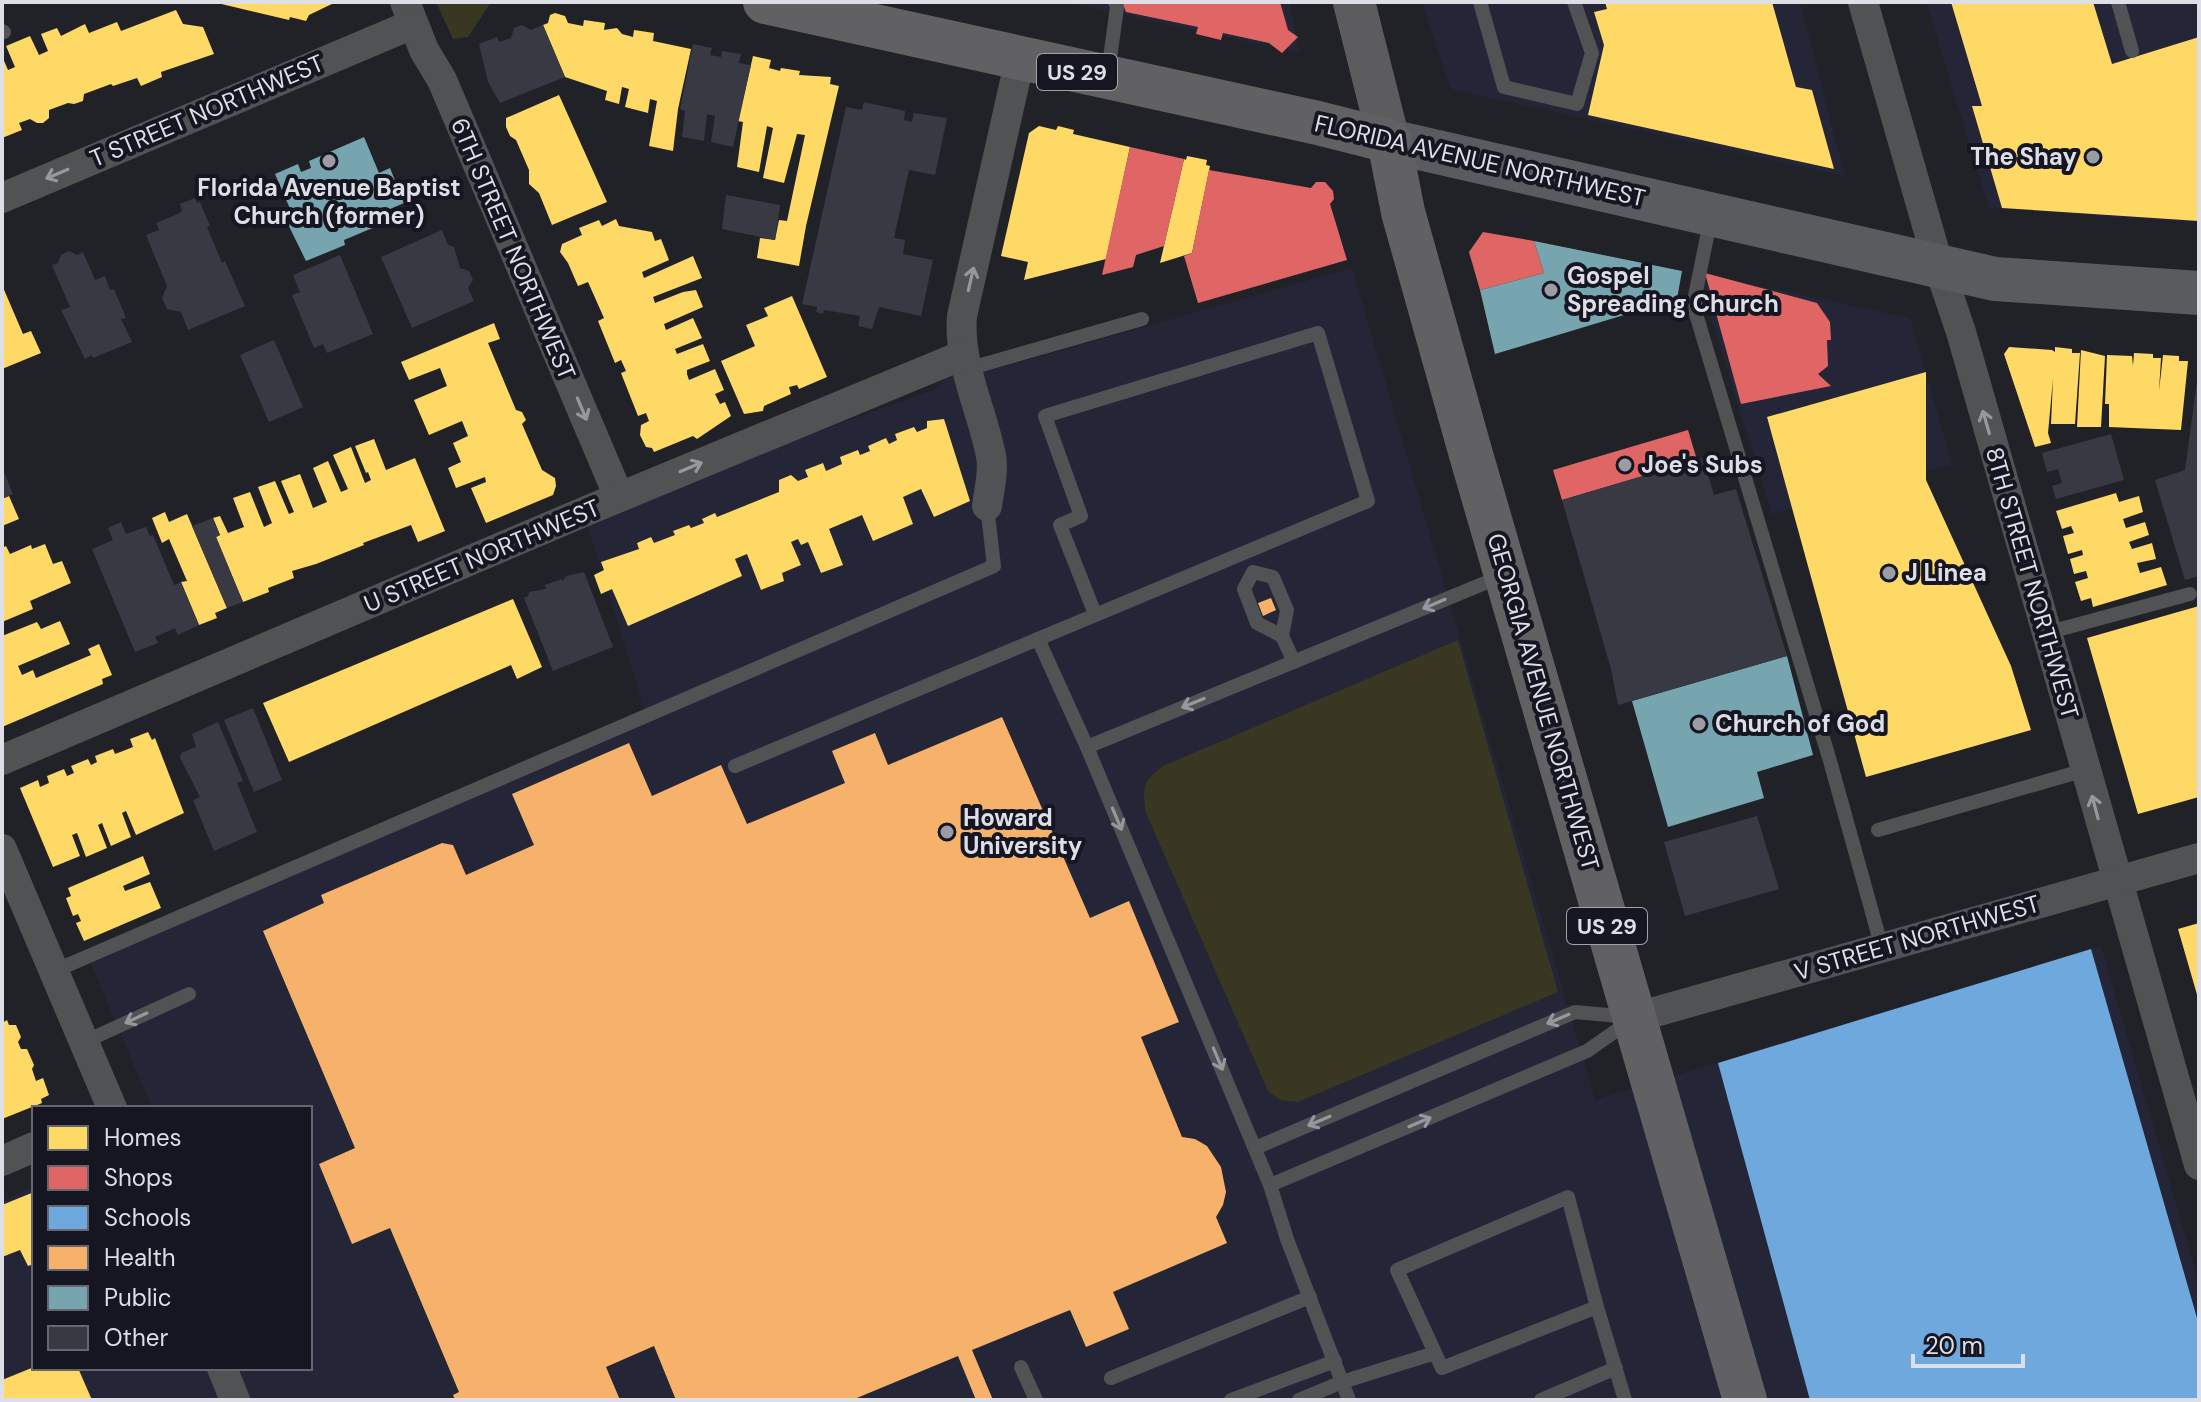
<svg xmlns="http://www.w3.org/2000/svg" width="2201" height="1402" viewBox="0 0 2201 1402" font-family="'DM Sans',sans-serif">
<rect width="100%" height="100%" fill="#212228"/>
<g fill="#242536">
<polygon points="1065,2 1289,2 1300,53"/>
<polygon points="1422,2 1800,2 1845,176 1451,89"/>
<polygon points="1926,2 2199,2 2199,223 1989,208"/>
<polygon points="1352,268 1595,1100 2101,946 2199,1283 2199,1400 2,1400 2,1201 34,1186 34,1368 310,1368 310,1108 152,1108 87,955 647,717 584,514 934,390 965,357 1003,367"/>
<polygon points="1702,274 1910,318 1952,464 1772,514 1709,312"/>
</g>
<g fill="#393621">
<polygon points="436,2 491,2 468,37 453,39"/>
<path d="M 1458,640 L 1558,992 L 1298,1102 L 1280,1100 L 1268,1091 L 1146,813 C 1142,788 1142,782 1163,766 Z"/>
</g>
<g fill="#ffd966">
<polygon points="213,2 336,2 309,15 306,21 290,17 289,20"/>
<polygon points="1605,2 1772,2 1796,87 1812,90 1834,169 1588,115 1604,45 1594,12 1607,9"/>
<polygon points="1951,2 2093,2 2112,64 2199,37 2199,221 2002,208 1972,106 1982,106"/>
<polygon points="176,10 183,24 203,27 214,54 161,72 162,77 141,86 137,78 113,86 111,84 84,94 83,101 74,104 68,103 49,110 49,118 43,123 37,123 30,119 19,123 22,130 2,138 2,56 8,70 15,67 6,46 30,36 39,55 48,51 41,34 57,28 61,36 85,24 89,33 117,22 121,31"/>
<polygon points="555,13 565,16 568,23 583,26 584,20 605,23 604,30 617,28 622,34 633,37 634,30 654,33 653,41 691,49 678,109 673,151 649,146 657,101 650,99 648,113 625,107 629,89 622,87 619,104 605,100 607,91 565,77 543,25 548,23 550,15"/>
<polygon points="753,56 771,60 769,68 780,71 781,68 800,71 799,75 831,77 830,84 839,86 806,226 799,266 757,258 760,238 775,240 779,220 787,221 805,135 797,134 784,183 763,178 773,128 767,126 759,172 737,167 743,122 738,121"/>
<polygon points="559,95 607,202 552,225 539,193 529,184 529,170 516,140 510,136 506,127 506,118"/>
<polygon points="1039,126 1056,130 1058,126 1074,130 1073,134 1082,136 1130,147 1106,259 1024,280 1028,262 1001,256 1029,133"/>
<polygon points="1187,156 1207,160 1206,165 1210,166 1192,253 1160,263 1184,159 1186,160"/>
<polygon points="616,219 619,226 652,232 655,241 661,239 669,260 642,272 644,278 693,256 702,278 653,297 655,303 683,292 696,290 703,307 664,324 666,330 693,318 702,338 675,349 677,354 703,344 710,361 687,370 687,374 689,380 715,369 724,390 715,394 720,404 725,402 731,416 697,439 693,436 654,452 652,448 646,447 640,435 641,425 649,421 646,413 638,416 621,373 626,371 621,360 615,363 598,321 604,318 588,282 578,286 568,263 560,252 562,244 582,235 579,228 599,220 602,226"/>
<polygon points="2,285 23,334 31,331 41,353 2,369"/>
<polygon points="792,296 827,377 799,389 797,385 789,387 791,394 764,406 763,411 744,414 721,361 755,346 746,325 768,316 764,308"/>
<polygon points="494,323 500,339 488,343 516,410 522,412 526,420 522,424 542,470 555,478 556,486 553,495 486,523 471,488 486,482 485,477 456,488 448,468 461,462 453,443 468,436 462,421 429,435 414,400 447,386 440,368 409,380 401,362"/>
<polygon points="2009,347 2052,350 2055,352 2055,347 2072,349 2072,353 2080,353 2075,424 2051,424 2053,379 2048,433 2051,443 2035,447 2004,354"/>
<polygon points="2081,350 2105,356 2101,427 2077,427"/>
<polygon points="2134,353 2153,354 2153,358 2161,358 2159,391 2163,355 2179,356 2179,361 2188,361 2181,430 2109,427 2109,404 2105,404 2107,355 2132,356 2133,366"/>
<polygon points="1926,372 1926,480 2011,666 2031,730 1866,777 1767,417"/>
<polygon points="944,419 970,501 934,517 921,489 903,497 913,524 873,541 862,515 829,529 843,565 821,573 808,542 801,545 798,539 791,542 801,565 782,573 784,581 761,590 747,554 735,559 742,576 628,626 612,589 601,594 594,575 604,570 601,562 639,549 637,543 651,537 654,543 675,535 673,531 689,525 691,528 704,523 702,519 715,513 717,517 779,492 779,480 791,475 798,481 808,477 805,470 823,463 826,471 842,464 840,457 858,450 860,455 870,451 868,446 886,438 889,444 897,440 895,434 914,427 917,432 927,428 927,421"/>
<polygon points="374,439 386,470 415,458 445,531 418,542 411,525 363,543 364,545 316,564 292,571 294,578 268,588 269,592 243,602 216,537 220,535 213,518 220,516 228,533 244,527 233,498 250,492 264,527 272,523 258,487 275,481 289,514 294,512 281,481 300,474 313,508 327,502 313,468 328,461 341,492 348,489 333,455 351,447 365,483 371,480 368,472 366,473 355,446"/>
<polygon points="2116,493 2119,502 2139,496 2143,512 2123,519 2126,528 2145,522 2149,535 2129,542 2132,549 2152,543 2156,559 2137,563 2140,573 2161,567 2167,585 2093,607 2091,598 2081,601 2075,582 2088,578 2086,571 2074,574 2070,559 2083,555 2082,550 2068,554 2063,536 2074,533 2071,526 2062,529 2056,511"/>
<polygon points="9,496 19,519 2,526 2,499"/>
<polygon points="165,512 169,522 187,514 227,608 215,613 217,618 199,625 181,582 187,581 169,539 162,543 152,518"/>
<polygon points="45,544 53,564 62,561 71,583 30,601 33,609 2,622 2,548 6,546 10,554 31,545 32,549"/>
<polygon points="513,599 542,667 517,679 511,665 289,762 263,703"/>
<polygon points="2199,606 2199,797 2138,814 2087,638"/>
<polygon points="60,621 70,644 18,666 22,675 33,670 36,678 91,655 88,649 99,644 112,675 102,679 103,684 2,727 2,636 37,622 41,629"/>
<polygon points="148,732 152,740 155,738 184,813 136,835 126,811 122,813 131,837 111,846 102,823 98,825 107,848 86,857 77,833 72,835 80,856 53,867 20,788 38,780 40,787 49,783 47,776 64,769 67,776 74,773 71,766 88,759 91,765 97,762 95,756 113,749 115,754 123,751 133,747 130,739"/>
<polygon points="143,856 150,874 123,886 125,891 150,882 161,908 84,941 76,923 81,921 78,914 73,916 66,898 71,896 68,888"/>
<polygon points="2199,923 2199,998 2198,998 2178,929"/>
<polygon points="7,1020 9,1025 16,1025 21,1037 18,1042 21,1049 27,1049 34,1065 32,1069 36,1081 43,1078 49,1095 41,1099 42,1103 2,1119 2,1023"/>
<polygon points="34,1192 34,1264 28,1266 20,1250 2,1257 2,1205"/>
<polygon points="34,1367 78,1368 92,1400 2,1400 2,1380"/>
</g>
<g fill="#e06666">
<polygon points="1122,2 1280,2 1288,30 1298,37 1282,53 1269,43 1223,33 1221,40 1196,34 1198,27 1126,12"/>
<polygon points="1130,147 1184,159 1164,246 1136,255 1133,267 1102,275"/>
<polygon points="1209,170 1311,188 1316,182 1325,182 1333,191 1334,199 1330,204 1347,260 1198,303 1184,256 1192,253"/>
<polygon points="1483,232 1534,241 1544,273 1480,290 1469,252"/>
<polygon points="1705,273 1817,303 1830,322 1831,340 1827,340 1828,366 1818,374 1831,386 1741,404"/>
<polygon points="1688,430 1697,460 1562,500 1553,470"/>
</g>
<polygon fill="#6fa8dc" points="2091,949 2199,1325 2199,1400 1810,1400 1718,1063"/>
<g fill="#f6b26b">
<polygon points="1271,598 1276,610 1263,616 1258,603"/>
<polygon points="1002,717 1090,918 1129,901 1179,1022 1141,1037 1182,1137 1195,1139 1207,1146 1221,1167 1226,1192 1223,1205 1216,1217 1227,1243 1113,1292 1129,1329 1086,1347 1070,1310 972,1350 993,1400 976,1400 958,1356 852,1400 676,1400 654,1346 606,1367 620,1400 455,1400 453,1395 459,1392 390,1228 352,1244 319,1164 355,1148 263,931 324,903 321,895 442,843 453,845 466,875 534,845 512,794 629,743 652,796 721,765 747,824 845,783 832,751 875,733 888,765"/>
</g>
<g fill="#76a5af">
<polygon points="364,137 379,173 390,168 404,203 390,209 394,219 344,240 345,245 306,261 283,214 291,211 275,174 298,164 301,172 311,168 309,161"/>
<polygon points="1534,241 1682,271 1677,299 1495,354 1480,290 1544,273"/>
<polygon points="1787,656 1813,755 1757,772 1764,798 1668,827 1632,701"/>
</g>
<g fill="#383943">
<polygon points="522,25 531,30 543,25 565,77 500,103 488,82 479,44 497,37 499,42 511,38 514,28"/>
<polygon points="693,44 712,48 710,55 721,57 722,51 741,54 739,63 751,65 733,147 711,142 715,116 707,114 704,141 682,137 685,111 680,109"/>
<polygon points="864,102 905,111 904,120 912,122 914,113 947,118 935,175 909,170 894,238 905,240 903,254 933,260 921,316 879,307 872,329 858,326 860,316 824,310 823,314 816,312 817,307 802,304 846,107 862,110"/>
<polygon points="726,195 780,205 775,240 722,229"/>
<polygon points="195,198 197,203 200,202 210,226 207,227 222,263 225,261 245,306 188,330 181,312 167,309 162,298 167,286 146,235 159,230 156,223 180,213 182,210 180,204"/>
<polygon points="442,230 448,245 454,247 460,268 469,271 473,280 468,288 474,301 412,328 381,257"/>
<polygon points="69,251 77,255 83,252 95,280 105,276 110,290 114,289 126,318 121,319 132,342 93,358 92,355 85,359 61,310 70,307 52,265 58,263 61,255"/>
<polygon points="340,255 373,334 327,353 323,344 314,348 292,295 300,292 293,275"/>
<polygon points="274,340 303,407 269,422 240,355"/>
<polygon points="2197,381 2199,576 2185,580 2155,480 2185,470"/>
<polygon points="2111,434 2124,480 2056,499 2052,486 2062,483 2058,469 2047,472 2042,453"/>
<polygon points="1703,458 1714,495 1736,489 1787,656 1618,705 1611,669 1562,500"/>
<polygon points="2,467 13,494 2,499"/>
<polygon points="213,518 220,535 216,537 243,602 227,608 192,526"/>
<polygon points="121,522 126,534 146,527 150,536 153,535 174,585 181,582 199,625 178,635 175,628 155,637 158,643 135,652 92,549 113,540 108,528"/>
<polygon points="584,572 613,647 553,671 524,598 528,596 529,592 546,589 545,585 562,579 563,581 566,576"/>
<polygon points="253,708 282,780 254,792 224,720"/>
<polygon points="218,722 243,781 237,783 257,832 214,851 193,800 200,797 180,758 181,753 196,747 192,734"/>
<polygon points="1757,816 1779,889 1685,916 1664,842"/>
</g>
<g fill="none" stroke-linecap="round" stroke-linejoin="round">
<g stroke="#515254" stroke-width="14">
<polyline points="1480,2 1504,87 1577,104 1592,53 1574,2"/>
<polyline points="2118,2 2132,51"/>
<polyline points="2,31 4,32"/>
<polyline points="1108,73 1117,7 1115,2"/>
<polyline points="1711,217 1695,296 1696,314 1830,761 1882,948"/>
<polyline points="967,369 1142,319"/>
<polyline points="1095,614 1060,525 1081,516 1045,416 1318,333 1368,501 1038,639 1087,747 1270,1185 1287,1239 1349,1400"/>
<polyline points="2046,633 2190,594"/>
<polyline points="1282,636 1257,623 1244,589 1253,572 1273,577 1287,610 1282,636 1294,662"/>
<polyline points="1087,747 1502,576"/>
<polyline points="735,766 1038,639"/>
<polyline points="1878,830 2085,770"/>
<polyline points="54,971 994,566 987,506"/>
<polyline points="84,1042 189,994"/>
<polyline points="1255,1148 1575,1012 1630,1017"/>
<polyline points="1270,1185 1587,1051 1630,1021"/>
<polyline points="1597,1307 1568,1197 1397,1270 1442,1368 1597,1307 1625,1400"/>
<polyline points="1021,1367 1036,1400"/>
<polyline points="1111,1378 1310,1297"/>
<polyline points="1231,1400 1335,1361"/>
<polyline points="1299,1400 1342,1382 1435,1353"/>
<polyline points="1541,1400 1616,1368"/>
</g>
<g stroke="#515254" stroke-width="30">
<polyline points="405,2 424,50 442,80 619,497"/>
<polyline points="1863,2 1939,267 1961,332 2199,1165"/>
<polyline points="2,198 413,24"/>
<path d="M 987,506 C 989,491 994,471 991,456 C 982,409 958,365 962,316 L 1020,59"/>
<polyline points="2,760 586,511 963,355"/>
<polyline points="2,849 112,1108"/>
<polyline points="1634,1018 2199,858"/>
<polyline points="2,1161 34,1147"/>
<polyline points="222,1368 235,1400"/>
</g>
<polyline stroke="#5c5c5f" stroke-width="42" points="1354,2 1389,141"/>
<polyline stroke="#5a5b5f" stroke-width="44" points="1389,141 1995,279 2199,293"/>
<polyline stroke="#616164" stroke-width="44" points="765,2 1318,123 1389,141 1403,212 1470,451 1745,1400"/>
</g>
<defs><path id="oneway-shaft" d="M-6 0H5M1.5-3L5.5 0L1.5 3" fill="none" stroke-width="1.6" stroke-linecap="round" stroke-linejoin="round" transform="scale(2)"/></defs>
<g stroke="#97989d">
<use href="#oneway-shaft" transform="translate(57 174) rotate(157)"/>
<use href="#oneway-shaft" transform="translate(971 279) rotate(-77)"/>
<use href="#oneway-shaft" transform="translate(582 409) rotate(67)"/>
<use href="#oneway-shaft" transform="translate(1986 422) rotate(-106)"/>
<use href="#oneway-shaft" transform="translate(691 467) rotate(-23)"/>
<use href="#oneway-shaft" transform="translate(1434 604) rotate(157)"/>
<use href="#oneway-shaft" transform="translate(1193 703) rotate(158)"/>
<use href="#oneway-shaft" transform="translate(2095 807) rotate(-105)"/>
<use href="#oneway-shaft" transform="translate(1117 819) rotate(67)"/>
<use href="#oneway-shaft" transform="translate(136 1018) rotate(155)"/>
<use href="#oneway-shaft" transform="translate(1558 1019) rotate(157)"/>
<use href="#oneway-shaft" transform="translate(1218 1059) rotate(67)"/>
<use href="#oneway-shaft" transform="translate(1319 1121) rotate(157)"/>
<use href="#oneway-shaft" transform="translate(1420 1122) rotate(-23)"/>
</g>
<g fill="#9b9ca4" stroke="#151621" stroke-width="3">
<circle cx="2093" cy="157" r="8"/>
<circle cx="329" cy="161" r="8"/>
<circle cx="1551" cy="290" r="8"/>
<circle cx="1625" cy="465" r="8"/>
<circle cx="1889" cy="573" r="8"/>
<circle cx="1699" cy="724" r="8"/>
<circle cx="947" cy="832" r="8"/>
</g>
<g text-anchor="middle" stroke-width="8" stroke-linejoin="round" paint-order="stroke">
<g fill="#151621" stroke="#a1a2ab" stroke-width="2">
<rect x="1037" y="54" width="80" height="36" rx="6"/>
<rect x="1567" y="908" width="80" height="36" rx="6"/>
</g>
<g font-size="22" font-weight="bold" fill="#dddee6">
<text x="1077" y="80">US 29</text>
<text x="1607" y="934">US 29</text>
</g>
<g font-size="24" fill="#dddee6" stroke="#151621">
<text transform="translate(207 111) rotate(-23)" y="8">T STREET NORTHWEST</text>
<text transform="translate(1480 161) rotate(13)" y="8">FLORIDA AVENUE NORTHWEST</text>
<text transform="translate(513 249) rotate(67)" y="8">6TH STREET NORTHWEST</text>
<text transform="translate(482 556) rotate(-23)" y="8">U STREET NORTHWEST</text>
<text transform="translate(2032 583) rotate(74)" y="8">8TH STREET NORTHWEST</text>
<text transform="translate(1543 702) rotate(74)" y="8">GEORGIA AVENUE NORTHWEST</text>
<text transform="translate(1917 938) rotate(-16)" y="8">V STREET NORTHWEST</text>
</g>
<g font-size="24" font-weight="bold" fill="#dddee6" stroke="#151621" text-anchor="start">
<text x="2077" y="165" text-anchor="end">The Shay</text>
<text x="329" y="196" text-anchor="middle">Florida Avenue Baptist<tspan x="329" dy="28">Church (former)</tspan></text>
<text x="1567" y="284">Gospel<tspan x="1567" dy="28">Spreading Church</tspan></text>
<text x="1641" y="473">Joe's Subs</text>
<text x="1905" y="581">J Linea</text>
<text x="1715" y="732">Church of God</text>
<text x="963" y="826">Howard<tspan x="963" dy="28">University</tspan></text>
</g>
</g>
<rect width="2201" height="1402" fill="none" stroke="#dddee6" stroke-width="8"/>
<rect x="32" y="1106" width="280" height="264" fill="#151621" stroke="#656670" stroke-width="2"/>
<rect x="48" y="1126" width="40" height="24" fill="#ffd966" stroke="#656670" stroke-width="2"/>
<text x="104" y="1146" font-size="24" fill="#dddee6">Homes</text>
<rect x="48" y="1166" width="40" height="24" fill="#e06666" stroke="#656670" stroke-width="2"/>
<text x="104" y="1186" font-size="24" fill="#dddee6">Shops</text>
<rect x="48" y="1206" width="40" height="24" fill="#6fa8dc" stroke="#656670" stroke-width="2"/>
<text x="104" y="1226" font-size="24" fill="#dddee6">Schools</text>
<rect x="48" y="1246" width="40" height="24" fill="#f6b26b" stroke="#656670" stroke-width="2"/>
<text x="104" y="1266" font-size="24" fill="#dddee6">Health</text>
<rect x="48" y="1286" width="40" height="24" fill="#76a5af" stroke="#656670" stroke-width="2"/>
<text x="104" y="1306" font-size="24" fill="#dddee6">Public</text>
<rect x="48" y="1326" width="40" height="24" fill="#383943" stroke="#656670" stroke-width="2"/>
<text x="104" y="1346" font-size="24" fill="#dddee6">Other</text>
<path d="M1913 1354v12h110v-12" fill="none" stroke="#dddee6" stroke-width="4"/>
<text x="1925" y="1354" font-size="24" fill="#dddee6" stroke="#151621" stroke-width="6" paint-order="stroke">20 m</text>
</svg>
